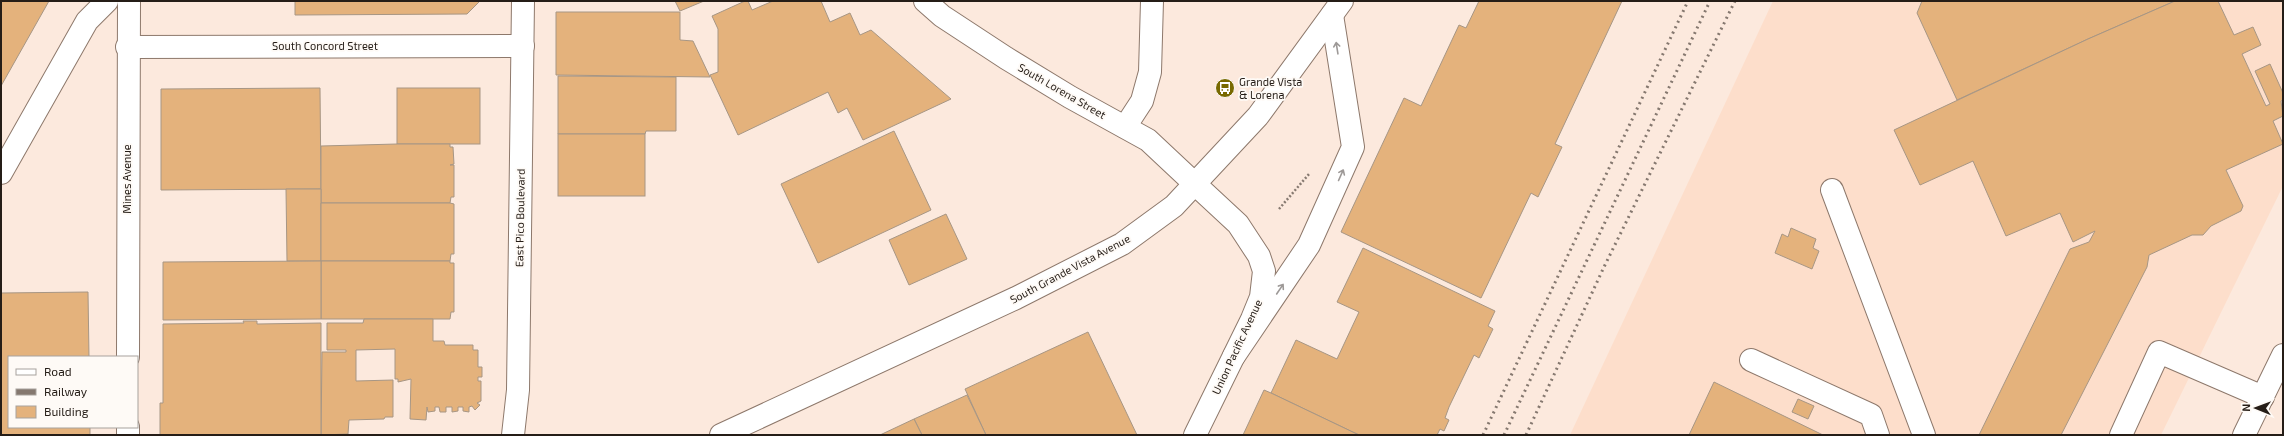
<svg xmlns="http://www.w3.org/2000/svg" width="2284" height="436" viewBox="0 0 2284 436" font-family="'Exo 2',sans-serif">
<rect width="100%" height="100%" fill="#fce9dd"/>
<polygon fill="#fddecb" points="1773,1 2283,1 2283,186 2161,435 1570,435"/>
<g fill="#e4b27c" stroke="#a79684">
<polygon points="1,1 49,1 1,86"/>
<polygon points="295,1 480,1 467,14 295,15"/>
<polygon points="675,1 704,1 680,11"/>
<polygon points="745,1 748,1 752,10 773,1 821,1 830,22 850,13 860,35 871,30 951,99 863,140 847,108 838,113 828,92 738,135 710,75 718,72 718,29 712,16"/>
<polygon points="1479,1 1622,1 1555,144 1562,147 1538,197 1531,193 1481,298 1341,232 1404,98 1421,106 1459,25 1466,28"/>
<polygon points="1922,1 2175,1 2088,39 1957,100 1917,13"/>
<polygon points="2175,1 2218,1 2234,35 2253,27 2261,45 2242,54 2266,106 2270,104 2255,71 2270,64 2283,93 2283,100 2281,101 2283,116 2273,121 2283,144 2226,170 2243,206 2241,211 2211,226 2203,235 2192,235 2149,255 2147,267 2061,435 1979,435 2070,249 2089,242 2095,231 2073,242 2060,213 2006,236 1973,161 1920,185 1894,130 2088,39"/>
<polygon points="556,12 680,12 680,40 693,41 710,77 556,75"/>
<polygon points="558,76 676,77 676,131 646,131 645,134 558,134"/>
<polygon points="320,88 321,189 161,190 161,89"/>
<rect x="397" y="88" width="83" height="56"/>
<polygon points="894,131 931,210 818,263 781,184"/>
<rect x="558" y="134" width="87" height="62"/>
<polygon points="397,144 450,144 450,147 453,147 454,164 450,165 454,165 454,197 451,197 450,203 321,203 321,146"/>
<polygon points="286,189 321,189 321,261 287,261"/>
<polygon points="321,203 450,203 454,204 454,254 451,254 450,261 321,261"/>
<polygon points="946,214 967,259 909,285 889,240"/>
<polygon points="1791,228 1816,239 1813,248 1819,251 1812,269 1775,253 1782,234 1788,237"/>
<polygon points="1363,248 1495,311 1488,326 1493,329 1479,358 1474,355 1449,407 1445,418 1449,420 1444,431 1440,429 1437,435 1359,435 1271,393 1296,340 1337,359 1359,312 1337,302"/>
<polygon points="321,261 450,261 450,263 454,263 454,312 451,312 450,319 321,319"/>
<polygon points="321,261 321,319 163,320 163,262"/>
<polygon points="88,292 89,357 9,357 9,427 90,427 90,435 1,435 1,293"/>
<polygon points="364,319 433,319 433,341 444,341 445,345 473,345 473,350 478,350 478,367 482,367 482,377 478,377 478,381 481,381 481,401 477,403 480,405 475,410 472,406 469,407 469,412 463,411 463,407 458,407 458,411 452,412 452,407 446,407 446,412 440,412 439,407 435,407 435,411 428,412 427,407 426,420 410,419 411,379 398,382 398,379 395,379 395,349 356,350 356,381 393,380 393,417 385,417 384,419 349,420 348,434 321,435 322,352 346,352 346,350 327,350 327,323 363,323"/>
<polygon points="243,321 257,321 257,324 321,323 321,435 160,435 160,403 163,403 163,324 244,323"/>
<polygon points="1088,332 1137,435 986,435 965,389"/>
<polygon points="1714,382 1823,435 1689,435"/>
<polygon points="1264,390 1271,393 1359,435 1243,435"/>
<polygon points="967,395 986,435 922,435 914,419"/>
<polygon points="1798,399 1814,406 1808,419 1792,412"/>
<polygon points="914,419 922,435 880,435"/>
</g>
<g fill="none" stroke-linecap="round" stroke-linejoin="round">
<defs>
<g id="minor">
<polyline points="127,47 523,46"/>
<polyline points="1125,127 1142,101 1150,72 1152,1"/>
<polyline points="1,173 87,21 107,1"/>
<polyline points="1832,190 1924,435"/>
<polyline points="128,357 129,1"/>
<polyline points="1751,360 1871,415 1878,435"/>
<polyline points="128,427 128,435"/>
<polyline points="513,435 518,390 523,1"/>
<polyline points="1195,435 1252,319 1261,297 1264,271 1259,256 1238,224 1196,185"/>
<polyline points="2121,435 2159,352 2263,397"/>
</g>
<g id="major">
<polyline points="925,1 942,16 1006,58 1070,97 1148,140 1196,185"/>
<polyline points="1234,356 1309,245 1353,147 1332,15"/>
<polyline points="721,435 1016,298 1122,244 1174,206 1258,116 1342,1"/>
<polyline points="2244,435 2283,355"/>
</g>
</defs>
<use href="#minor" stroke="#8d786b" stroke-width="24"/>
<use href="#major" stroke="#8d786b" stroke-width="24"/>
<polyline stroke="#877a71" stroke-width="2.5" stroke-dasharray="2 2" stroke-linecap="butt" points="1279,209 1309,174"/>
<use href="#minor" stroke="#fff" stroke-width="22"/>
<use href="#major" stroke="#fff" stroke-width="22"/>
<g stroke="#85786f" stroke-width="3" stroke-dasharray="2 4" stroke-linecap="butt">
<polyline points="1483,435 1688,1"/>
<polyline points="1504,435 1710,1"/>
<polyline points="1526,435 1604,267 1735,1"/>
</g>
</g>
<defs><path id="oneway-shaft" d="M-6 0H5M1.5-3L5.5 0L1.5 3" fill="none" stroke-width="1.6" stroke-linecap="round" stroke-linejoin="round"/></defs>
<g stroke="#9d9997">
<use href="#oneway-shaft" transform="translate(1337 48) rotate(-99)"/>
<use href="#oneway-shaft" transform="translate(1341 175) rotate(-66)"/>
<use href="#oneway-shaft" transform="translate(1280 289) rotate(-56)"/>
</g>
<defs>
<symbol id="bus-disc" viewBox="-11 -11 22 22"><circle r="9.5" fill="#786900" stroke="#fefaf6"/><path d="M-5-6H5V4H4V6H2V4H-2V6H-4V4H-5ZM-3.5-4V0h7V-4ZM-3.5 1.2v1.5H-2V1.2ZM2 1.2v1.5H3.5V1.2Z" fill="#fff"/></symbol>
</defs>
<g fill-rule="evenodd">
<use href="#bus-disc" x="1214" y="77" width="22" height="22"/>
</g>
<g text-anchor="middle" stroke-width="3.5" stroke-linejoin="round" paint-order="stroke">
<g font-size="11" fill="#251d17" stroke="#fefaf6">
<text x="325" y="50">South Concord Street</text>
<text transform="translate(1062 91) rotate(30)" y="4">South Lorena Street</text>
<text transform="translate(127 179) rotate(-90)" y="4">Mines Avenue</text>
<text transform="translate(520 218) rotate(-89)" y="4">East Pico Boulevard</text>
<text transform="translate(1070 269) rotate(-28)" y="4">South Grande Vista Avenue</text>
<text transform="translate(1237 347) rotate(-65)" y="4">Union Pacific Avenue</text>
</g>
<g font-size="11" fill="#251d17" stroke="#fefaf6" text-anchor="start">
<text x="1239" y="86">Grande Vista<tspan x="1239" dy="13">&amp; Lorena</tspan></text>
</g>
</g>
<rect width="2284" height="436" fill="none" stroke="#251d17" stroke-width="4"/>
<rect x="8" y="356" width="130" height="72" fill="#fefaf6" stroke="#a7a29d"/>
<rect x="16" y="369" width="20" height="6" fill="#ffffff" stroke="#a7a29d"/>
<text x="44" y="376" font-size="12" fill="#251d17">Road</text>
<rect x="16" y="389" width="20" height="6" fill="#85786f" stroke="#a7a29d"/>
<text x="44" y="396" font-size="12" fill="#251d17">Railway</text>
<rect x="16" y="406" width="20" height="12" fill="#e4b27c" stroke="#a7a29d"/>
<text x="44" y="416" font-size="12" fill="#251d17">Building</text>
<g transform="translate(2256 408) rotate(271)" stroke="#fefaf6" stroke-width="3" paint-order="stroke">
<path d="M0-3L7 15L0 10L-7 15Z" fill="#251d17"/>
<text y="-6" font-size="11" font-weight="bold" text-anchor="middle" fill="#251d17">N</text>
</g>
</svg>
